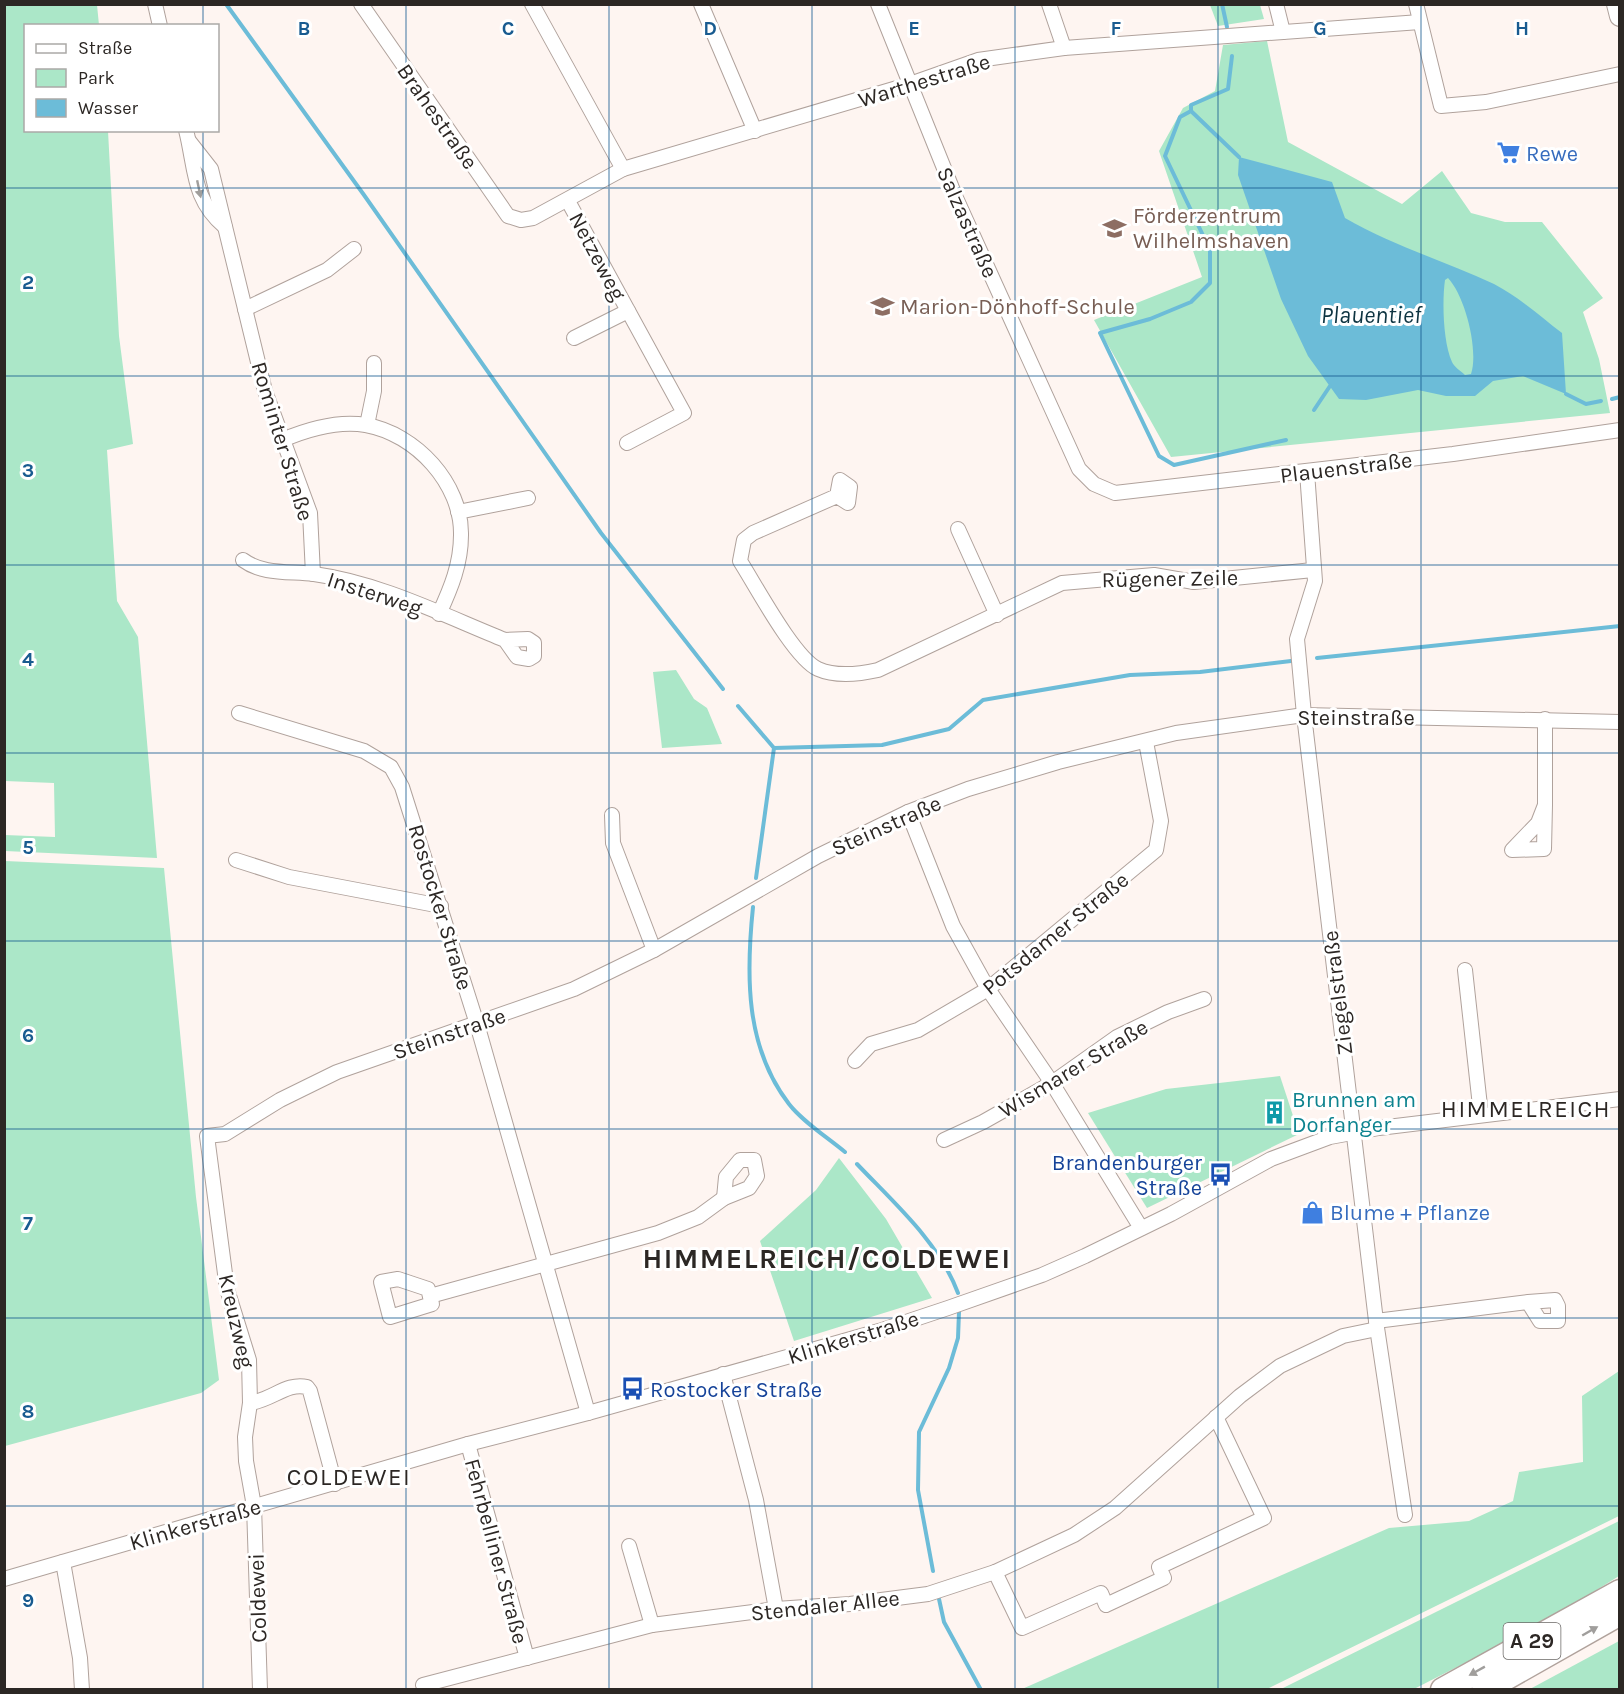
<svg xmlns="http://www.w3.org/2000/svg" width="1624" height="1694" viewBox="0 0 1624 1694" font-family="Karla,sans-serif">
<rect width="100%" height="100%" fill="#fef5f1"/>
<g fill="#abe7c8">
<polygon points="5,4 97,5 99,25 26,26 26,130 108,131 119,336 133,444 107,450 117,601 138,637 157,858 5,851 5,835 55,837 54,783 5,781"/>
<polygon points="1210,5 1260,5 1264,19 1218,26"/>
<polygon points="1267,41 1288,142 1402,204 1442,171 1471,213 1505,222 1542,222 1603,298 1583,312 1599,359 1610,413 1171,457 1094,320 1202,277 1159,151 1183,108 1215,91 1223,45"/>
<polygon points="676,670 694,699 707,708 722,744 662,748 653,672"/>
<polygon points="5,861 164,868 196,1197 219,1380 201,1393 5,1446"/>
<polygon points="1280,1076 1299,1134 1147,1208 1088,1113 1166,1089"/>
<polygon points="839,1158 886,1219 932,1298 794,1341 760,1241 816,1190"/>
<polygon points="1619,1371 1619,1516 1267,1689 1022,1689 1389,1528 1469,1521 1513,1501 1519,1472 1583,1462 1582,1396"/>
<polygon points="1619,1521 1619,1576 1547,1621 1414,1689 1279,1690"/>
<polygon points="1619,1641 1619,1689 1530,1689"/>
</g>
<path fill="#6cbcd8" fill-rule="evenodd" d="M 1239,157 L 1332,182 L 1345,218 C 1392,245 1444,261 1494,284 C 1519,297 1540,316 1562,333 L 1566,394 L 1523,376 L 1493,381 L 1475,396 L 1446,396 L 1418,390 L 1366,400 L 1339,399 L 1308,356 L 1281,299 L 1238,175 ZM 1448,278 C 1465,296 1479,350 1471,374 L 1465,375 C 1461,371 1454,367 1452,362 C 1443,342 1442,301 1445,280 Z"/>
<g fill="none" stroke-linecap="round" stroke-linejoin="round">
<g stroke="#6cbcd8" stroke-width="4">
<polyline points="226,4 364,195 601,533 723,689"/>
<polyline points="1222,4 1227,27"/>
<polyline points="1191,111 1191,105 1228,89 1232,56"/>
<polyline points="1239,157 1191,111 1180,117 1165,156 1210,250 1210,283 1191,302 1150,319 1100,333 1159,456 1174,465 1286,440"/>
<polyline points="1566,394 1586,404 1601,401"/>
<polyline points="1612,399 1620,397"/>
<polyline points="1314,410 1330,386"/>
<polyline points="1317,658 1620,626"/>
<polyline points="738,706 774,748 756,878"/>
<polyline points="774,748 882,745 949,729 983,700 1130,675 1200,672 1291,661"/>
<path d="M 753,907 C 746,975 745,1047 789,1104 C 803,1122 827,1137 845,1152"/>
<path d="M 857,1164 C 893,1202 939,1242 958,1293"/>
<polyline points="933,1571 918,1490 919,1432 949,1368 958,1338 959,1312"/>
<polyline points="939,1599 944,1622 981,1690"/>
</g>
<defs>
<g id="minor">
<polyline points="155,4 160,26"/>
<polyline points="361,4 508,216 521,220 533,218 623,169 904,86 978,60 1064,48 1420,22"/>
<polyline points="532,4 623,169"/>
<polyline points="701,4 755,131"/>
<polyline points="878,4 956,198 1079,469 1094,484 1115,493 1453,454 1620,430"/>
<polyline points="1049,4 1064,48"/>
<polyline points="1276,4 1283,32"/>
<polyline points="1416,4 1441,106 1486,102 1620,74"/>
<path d="M 186,130 C 196,170 192,199 225,227"/>
<polyline points="189,141 211,169 265,391 310,513 313,574"/>
<polyline points="568,201 684,413 627,443"/>
<polyline points="245,309 327,270 354,249"/>
<polyline points="574,338 628,311"/>
<polyline points="367,425 374,391 374,363"/>
<path d="M 282,440 C 308,429 338,420 366,425 C 416,434 462,484 461,535 C 461,564 451,588 439,614"/>
<polyline points="1307,472 1315,581 1297,639 1304,715 1376,1321 1405,1515"/>
<path d="M 837,496 L 840,480 L 850,487 L 848,503 L 837,496 L 753,533 L 744,540 L 740,561 C 756,586 794,658 818,669 C 836,677 860,674 878,670 L 1062,583 L 1154,575 L 1194,582 L 1313,570"/>
<polyline points="458,512 528,498"/>
<polyline points="958,529 997,615"/>
<path d="M 243,560 C 263,575 290,571 314,574 C 380,583 443,615 505,640 L 528,639 L 534,643 L 534,656 L 529,659 L 517,657 L 505,640"/>
<polyline points="239,713 364,751 391,767 402,787 477,1024 588,1413"/>
<polyline points="1545,719 1545,805 1538,823 1512,850 1544,849 1545,805"/>
<polyline points="908,812 953,926 988,989 1052,1083 1141,1228"/>
<polyline points="612,815 613,843 654,950"/>
<polyline points="236,860 289,877 441,906"/>
<polyline points="1465,970 1481,1115"/>
<polyline points="855,1061 871,1044 918,1030 988,989 1156,850 1161,821 1146,742"/>
<polyline points="944,1140 983,1122 1052,1083 1117,1037 1168,1012 1204,999"/>
<polygon points="740,1160 754,1160 757,1176 749,1188 724,1198 726,1177"/>
<polygon points="398,1279 428,1289 432,1304 390,1317 381,1282"/>
<polyline points="430,1296 658,1233 698,1217 724,1198"/>
<polyline points="1376,1321 1528,1302 1555,1300 1558,1306 1558,1321 1540,1321 1528,1302"/>
<polyline points="723,1374 756,1500 776,1609"/>
<path d="M 250,1403 C 272,1400 287,1382 307,1387 L 310,1391 L 335,1484"/>
<polyline points="468,1444 527,1658"/>
<polyline points="629,1546 652,1625"/>
<polyline points="63,1562 80,1658 82,1690"/>
<polyline points="995,1572 1022,1628 1101,1593 1106,1605 1164,1578 1159,1567 1264,1518 1216,1417"/>
<polyline points="4,1579 468,1444 588,1413 879,1331 948,1308 1042,1275 1085,1256 1171,1214 1271,1159 1330,1137 1379,1128 1620,1099"/>
<polyline points="423,1685 652,1625 776,1609 850,1604 928,1594 995,1572 1074,1535 1115,1508 1240,1396 1280,1366 1343,1336 1377,1329"/>
<polyline points="260,1690 254,1506 246,1461 245,1437 250,1403 249,1360 227,1289 207,1136 225,1134 280,1100 337,1072 574,989 654,950 818,856 908,812 968,789 1058,762 1176,733 1304,715 1620,722"/>
</g>
<polyline id="secondary" points="1617,4 1620,16"/>
<g id="motorway">
<polyline points="1443,1690 1620,1592"/>
<polyline points="1484,1690 1620,1613"/>
</g>
</defs>
<use href="#minor" stroke="#b0a29c" stroke-width="16"/>
<use href="#secondary" stroke="#b0a29c" stroke-width="22"/>
<use href="#motorway" stroke="#b0a29c" stroke-width="27"/>
<use href="#minor" stroke="#fff" stroke-width="14"/>
<use href="#secondary" stroke="#fff" stroke-width="20"/>
<use href="#motorway" stroke="#fff" stroke-width="24"/>
</g>
<defs><path id="oneway-solid" d="M-6-.8H1V-3.2L6.5 0L1 3.2V.8H-6Z" transform="scale(1.5)"/></defs>
<g fill="#a09e9c">
<use href="#oneway-solid" transform="translate(199 189) rotate(78)"/>
<use href="#oneway-solid" transform="translate(1590 1631) rotate(-30)"/>
<use href="#oneway-solid" transform="translate(1477 1671) rotate(151)"/>
</g>
<path fill="none" stroke="#185b90" stroke-width="1.5" stroke-opacity="0.55" d="M 203,4 L 203,26M 406,4 L 406,1690M 609,4 L 609,1690M 812,4 L 812,1690M 1015,4 L 1015,1690M 1218,4 L 1218,1690M 1421,4 L 1421,1690M 203,130 L 203,1690M 4,188 L 1620,188M 4,376 L 1620,376M 4,565 L 1620,565M 4,753 L 1620,753M 4,941 L 1620,941M 4,1129 L 1620,1129M 4,1318 L 1620,1318M 4,1506 L 1620,1506"/>
<defs>
<symbol id="supermarket-bare" viewBox="-9 -9 18 18"><path d="M-6-5.5h2.5l.6 2H6L4.5 2H-2.5L-4.4-4H-6ZM-1.5 3.2a1.3 1.3 0 1 0 .1 0ZM3 3.2a1.3 1.3 0 1 0 .1 0Z" fill="#3f7fe0" stroke="#fff" stroke-width="2.5" paint-order="stroke"/></symbol>
<symbol id="school-bare" viewBox="-9 -9 18 18"><path d="M0-5L7-2L0 1L-7-2ZM-4 1L0 2.5L4 1V4Q0 6-4 4Z" fill="#8d6e63" stroke="#fff" stroke-width="2.5" paint-order="stroke"/></symbol>
<symbol id="building-bare" viewBox="-9 -9 18 18"><path d="M-4-6H4V6H1V3H-1V6H-4ZM-2.5-4.3h1.7v1.8h-1.7ZM.8-4.3h1.7v1.8H.8ZM-2.5-1h1.7V.8h-1.7ZM.8-1h1.7V.8H.8Z" fill="#0f9aa8" stroke="#fff" stroke-width="2.5" paint-order="stroke"/></symbol>
<symbol id="bus-bare" viewBox="-9 -9 18 18"><path d="M-5-6H5V4H4V6H2V4H-2V6H-4V4H-5ZM-3.5-4V0h7V-4ZM-3.5 1.2v1.5H-2V1.2ZM2 1.2v1.5H3.5V1.2Z" fill="#1a4fb4" stroke="#fff" stroke-width="2.5" paint-order="stroke"/></symbol>
<symbol id="shop-bare" viewBox="-9 -9 18 18"><path d="M-5-2.5h2.3a2.7 3.5 0 0 1 5.4 0H5L5.5 6h-11ZM-1.5-2.5h3a1.5 2.3 0 0 0-3 0Z" fill="#3f7fe0" stroke="#fff" stroke-width="2.5" paint-order="stroke"/></symbol>
</defs>
<g fill-rule="evenodd">
<use href="#supermarket-bare" x="1492" y="136" width="33" height="33"/>
<use href="#school-bare" x="1098" y="212" width="33" height="33"/>
<use href="#school-bare" x="866" y="290" width="33" height="33"/>
<use href="#building-bare" x="1258" y="1096" width="33" height="33"/>
<use href="#bus-bare" x="1204" y="1158" width="33" height="33"/>
<use href="#shop-bare" x="1296" y="1196" width="33" height="33"/>
<use href="#bus-bare" x="616" y="1372" width="33" height="33"/>
</g>
<g text-anchor="middle" stroke-width="6" stroke-linejoin="round" paint-order="stroke">
<rect fill="#fff" stroke="#6b6866" stroke-width="1.5" x="1503.5" y="1623" width="57" height="36" rx="4.5"/>
<g font-size="21" font-weight="bold" fill="#2c2724">
<text x="1532" y="1648">A 29</text>
</g>
<g font-size="22" fill="#2c2724" stroke="#fff">
<text transform="translate(924 80) rotate(-17)" y="8">Warthestraße</text>
<text transform="translate(438 116) rotate(55)" y="8">Brahestraße</text>
<text transform="translate(968 222) rotate(66)" y="8">Salzastraße</text>
<text transform="translate(598 256) rotate(62)" y="8">Netzeweg</text>
<text transform="translate(283 441) rotate(73)" y="8">Rominter Straße</text>
<text transform="translate(1346 467) rotate(-7)" y="8">Plauenstraße</text>
<text transform="translate(1170 578) rotate(-1)" y="8">Rügener Zeile</text>
<text transform="translate(375 593) rotate(18)" y="8">Insterweg</text>
<text x="1356" y="725">Steinstraße</text>
<text transform="translate(886 825) rotate(-24)" y="8">Steinstraße</text>
<text transform="translate(441 907) rotate(73)" y="8">Rostocker Straße</text>
<text transform="translate(1055 933) rotate(-39)" y="8">Potsdamer Straße</text>
<text transform="translate(1337 993) rotate(-97)" y="8">Ziegelstraße</text>
<text transform="translate(449 1033) rotate(-19)" y="8">Steinstraße</text>
<text transform="translate(1073 1068) rotate(-31)" y="8">Wismarer Straße</text>
<text transform="translate(237 1321) rotate(77)" y="8">Kreuzweg</text>
<text transform="translate(853 1337) rotate(-17)" y="8">Klinkerstraße</text>
<text transform="translate(195 1524) rotate(-16)" y="8">Klinkerstraße</text>
<text transform="translate(497 1551) rotate(75)" y="8">Fehrbelliner Straße</text>
<text transform="translate(257 1598) rotate(-92)" y="8">Coldewei</text>
<text transform="translate(825 1605) rotate(-6)" y="8">Stendaler Allee</text>
</g>
<g font-size="22" fill="#366cbe" stroke="#fff" text-anchor="start">
<text x="1526" y="161">Rewe</text>
<text x="1330" y="1220">Blume + Pflanze</text>
</g>
<g font-size="22" fill="#785e54" stroke="#fff" text-anchor="start">
<text x="1133" y="223">Förderzentrum<tspan x="1133" dy="25">Wilhelmshaven</tspan></text>
<text x="900" y="314">Marion-Dönhoff-Schule</text>
</g>
<g font-size="22" fill="#0d838f" stroke="#fff" text-anchor="start">
<text x="1292" y="1107">Brunnen am<tspan x="1292" dy="25">Dorfanger</tspan></text>
</g>
<g font-size="22" fill="#164399" stroke="#fff" text-anchor="end">
<text x="1202" y="1170">Brandenburger<tspan x="1202" dy="25">Straße</tspan></text>
<text x="650" y="1397" text-anchor="start">Rostocker Straße</text>
</g>
<g font-size="24" font-style="italic" fill="#0e3441" stroke="#fff">
<text x="1371" y="323">Plauentief</text>
</g>
<g font-size="24" letter-spacing="1.5" fill="#2c2724" stroke="#fff">
<text x="1526" y="1117">HIMMELREICH</text>
<text x="349" y="1485">COLDEWEI</text>
</g>
<g font-size="28" font-weight="bold" letter-spacing="1.5" fill="#2c2724" stroke="#fff">
<text x="827" y="1268">HIMMELREICH/COLDEWEI</text>
</g>
</g>
<g font-size="20" text-anchor="middle" font-weight="bold" fill="#185b90" stroke="#fff" stroke-width="6" stroke-linejoin="round" paint-order="stroke">
<text x="304" y="35">B</text>
<text x="508" y="35">C</text>
<text x="710" y="35">D</text>
<text x="914" y="35">E</text>
<text x="1116" y="35">F</text>
<text x="1320" y="35">G</text>
<text x="1522" y="35">H</text>
<text x="28" y="289">2</text>
<text x="28" y="477">3</text>
<text x="28" y="666">4</text>
<text x="28" y="854">5</text>
<text x="28" y="1042">6</text>
<text x="28" y="1230">7</text>
<text x="28" y="1418">8</text>
<text x="28" y="1607">9</text>
</g>
<rect width="1624" height="1694" fill="none" stroke="#2c2724" stroke-width="12"/>
<rect x="24" y="24" width="195" height="108" fill="#ffffff" stroke="#aba9a7" stroke-width="1.5"/>
<rect x="36" y="44" width="30" height="9" fill="#ffffff" stroke="#aba9a7" stroke-width="1.5"/>
<text x="78" y="54" font-size="18" fill="#2c2724">Straße</text>
<rect x="36" y="69" width="30" height="18" fill="#abe7c8" stroke="#aba9a7" stroke-width="1.5"/>
<text x="78" y="84" font-size="18" fill="#2c2724">Park</text>
<rect x="36" y="99" width="30" height="18" fill="#6cbcd8" stroke="#aba9a7" stroke-width="1.5"/>
<text x="78" y="114" font-size="18" fill="#2c2724">Wasser</text>
</svg>
